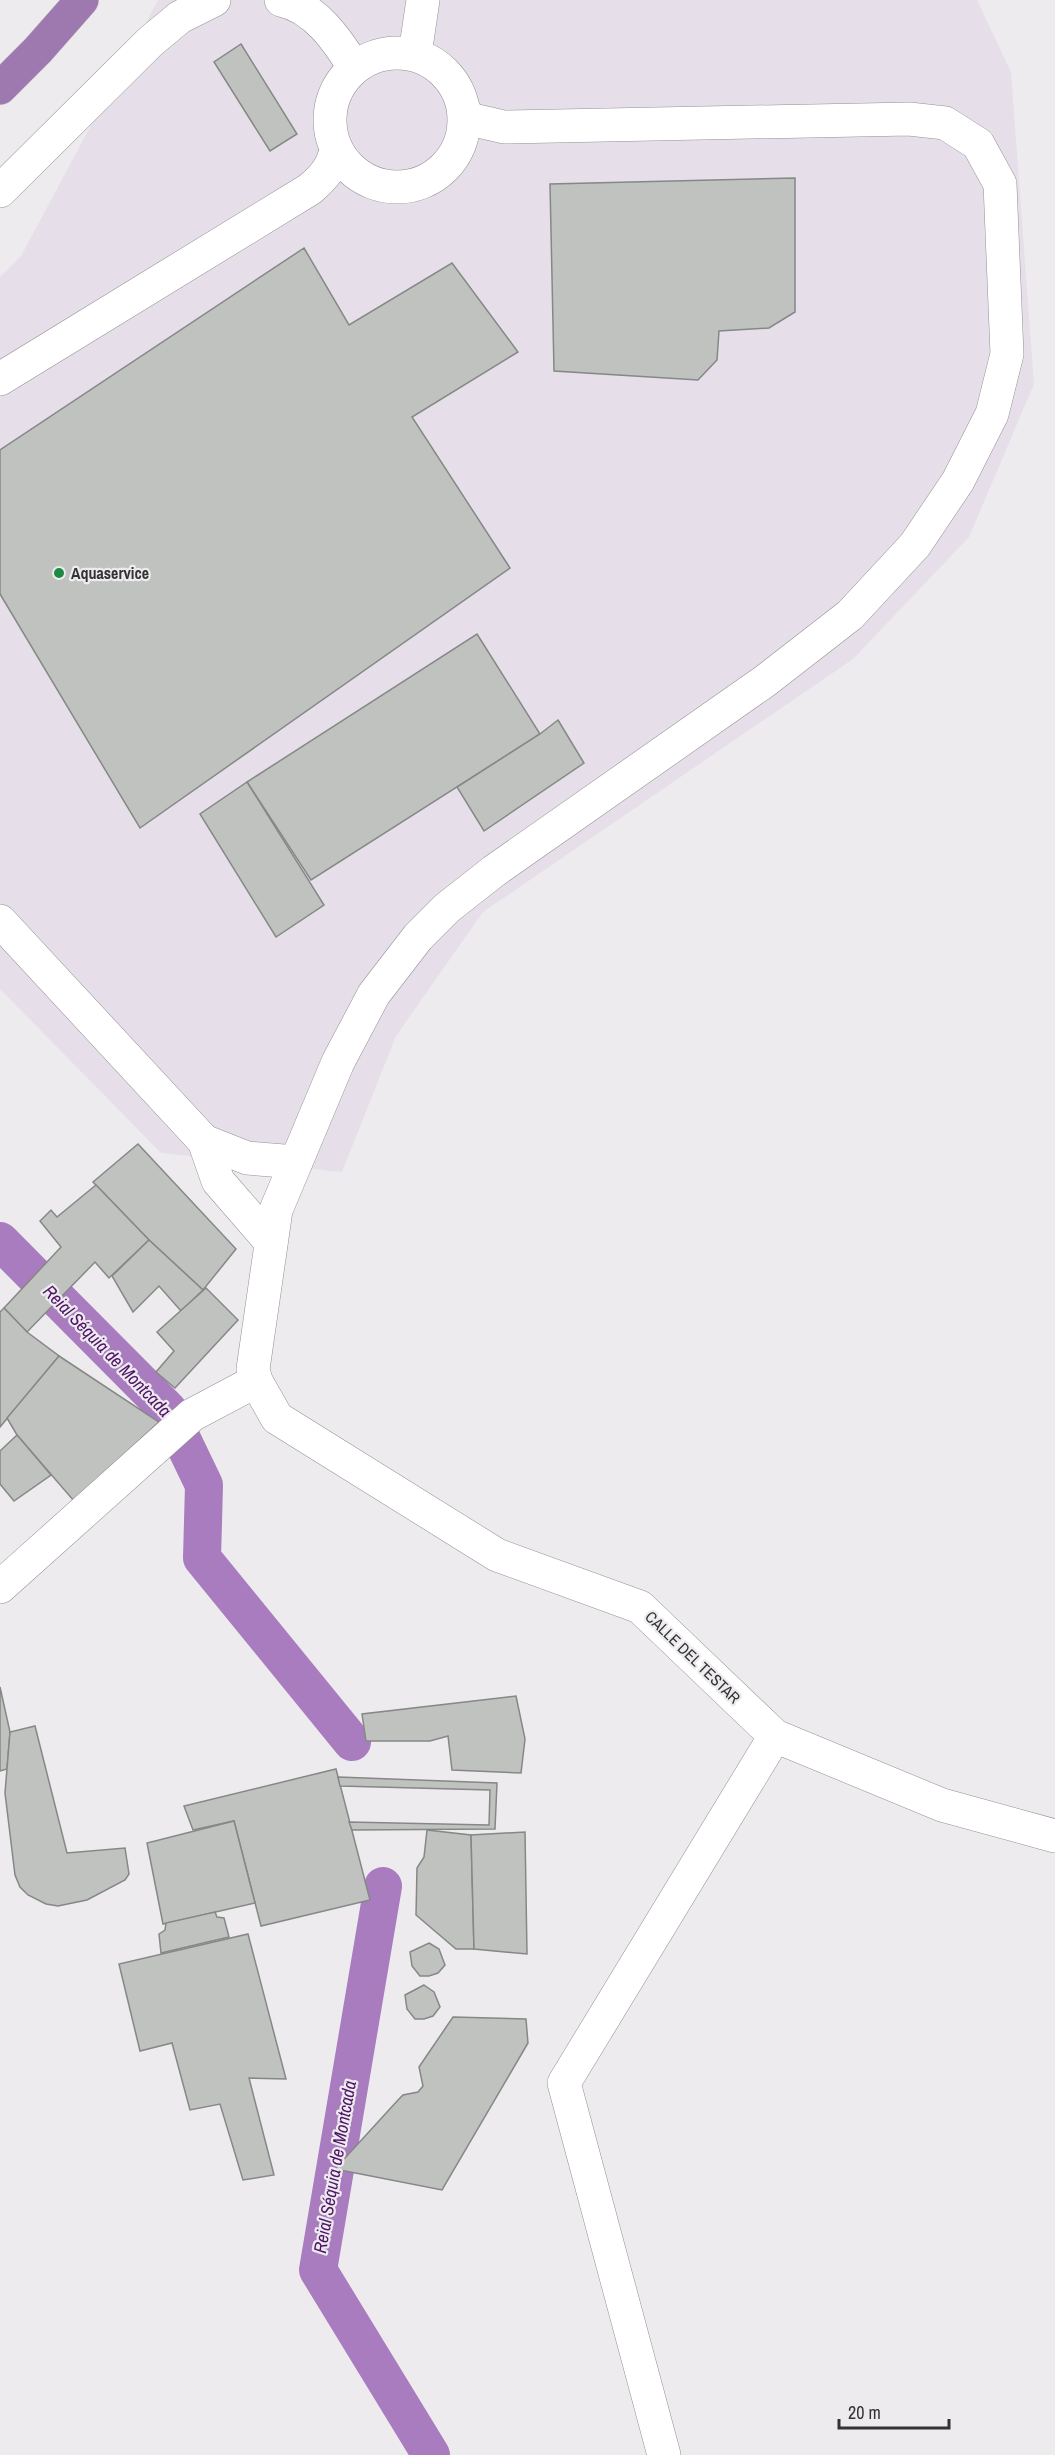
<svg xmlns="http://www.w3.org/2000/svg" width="1055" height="2455" viewBox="0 0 1055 2455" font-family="'Archivo Narrow',sans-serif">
<rect width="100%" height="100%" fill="#edebee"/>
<polygon fill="#e6dfe9" points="158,0 977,0 1011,72 1034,384 969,537 853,659 483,912 396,1036 342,1172 161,1153 0,989 0,277 21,256"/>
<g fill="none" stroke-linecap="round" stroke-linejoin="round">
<g stroke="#a97bbf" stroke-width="38">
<polyline points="0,1241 168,1410 204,1485 202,1558 352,1742"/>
<polyline points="383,1886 318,2270 431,2455"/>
</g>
</g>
<g fill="#bfc2bf" stroke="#858886" stroke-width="1.5">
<polygon points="241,44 297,134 270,151 214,62"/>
<polygon points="795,178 795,312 769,328 719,331 717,360 698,380 554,371 550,184"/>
<polygon points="304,248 349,325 452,263 518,352 412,417 510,568 140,828 0,594 0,450"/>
<polygon points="477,634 540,734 311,880 247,782"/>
<polygon points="558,720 584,763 484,831 457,787 540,734"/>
<polygon points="247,782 324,905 276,937 200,814"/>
<polygon points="138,1144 236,1249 203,1290 149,1240 93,1182"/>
<polygon points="96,1185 149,1240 109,1278 95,1262 27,1332 4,1308 61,1247 40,1221 51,1210 57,1217"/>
<polygon points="149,1240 203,1290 181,1311 159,1286 133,1312 112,1276"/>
<polygon points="206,1288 238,1320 175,1388 156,1372 174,1351 157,1332"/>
<polygon points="4,1308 27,1332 59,1356 0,1427 0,1312"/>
<polygon points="59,1356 159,1422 74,1501 17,1435 7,1418"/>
<polygon points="17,1435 51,1475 14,1501 0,1484 0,1451"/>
<polygon points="0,1687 10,1732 7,1769 0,1771"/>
<polygon points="516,1696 525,1739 521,1773 452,1770 448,1736 430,1741 366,1741 362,1714"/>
<polygon points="35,1726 67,1853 125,1848 129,1874 125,1880 87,1900 58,1906 46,1904 28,1895 20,1887 15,1875 5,1793 10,1732"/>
<polygon points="336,1769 370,1900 261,1926 234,1821 193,1830 184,1806"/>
<polygon points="338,1777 497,1783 495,1829 352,1830 349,1822 489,1825 490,1790 340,1786"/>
<polygon points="234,1821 255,1903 163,1924 147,1843"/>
<polygon points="427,1830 471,1835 474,1949 456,1949 416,1915 417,1868 424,1857"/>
<polygon points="525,1832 527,1954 474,1949 471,1835"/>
<polygon points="215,1912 217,1917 224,1918 229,1937 161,1953 159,1934 165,1930 166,1923"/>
<polygon points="248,1934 286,2079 249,2078 274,2175 243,2180 220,2104 190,2110 172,2043 140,2051 119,1964"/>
<polygon points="429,1943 439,1949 445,1965 438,1973 429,1976 420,1976 412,1966 410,1952"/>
<polygon points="424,1985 434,1992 440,2007 433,2016 424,2019 415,2019 407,2009 405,1995"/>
<polygon points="453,2017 526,2019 528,2043 442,2190 335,2169 398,2100 403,2095 418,2092 423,2086 419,2067"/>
</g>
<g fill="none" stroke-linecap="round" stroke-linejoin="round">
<defs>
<g id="minor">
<circle cx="397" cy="120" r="67"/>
<polyline points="415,54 423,0"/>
<polyline points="464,110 469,119 504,127 909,119 945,123 978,144 1000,184 1007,354 992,414 958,481 915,545 850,615 765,681 494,871 447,908 418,937 374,994 338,1062 276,1210 253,1369 256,1381 277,1418 497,1555 640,1607 775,1736 942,1805 1055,1836"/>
<path d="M 0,379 L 310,189 C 324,177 332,168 336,150"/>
<polyline points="0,921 204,1141 218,1181 271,1242"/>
<polyline points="204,1141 247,1158 296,1162"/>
<polyline points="0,1587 192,1415 256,1381"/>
<polyline points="664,2455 564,2083 775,1736"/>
</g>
<g id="tertiary">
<path d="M 281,0 C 315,7 337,40 354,67"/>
<polyline points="0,191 150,42 180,17 214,0"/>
</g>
<polyline id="motorway" points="0,88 38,50 82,0"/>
</defs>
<use href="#minor" stroke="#939194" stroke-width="34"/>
<use href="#tertiary" stroke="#939194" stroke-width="34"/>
<use href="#motorway" stroke="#cacaca" stroke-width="34"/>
<use href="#minor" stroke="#fff" stroke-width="33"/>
<use href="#tertiary" stroke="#fff" stroke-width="33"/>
<use href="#motorway" stroke="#9e79b0" stroke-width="33"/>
</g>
<circle fill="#1c8a43" stroke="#edebee" stroke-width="2" cx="59" cy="573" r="6"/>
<g text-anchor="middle" stroke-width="4.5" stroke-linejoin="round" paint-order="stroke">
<g font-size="16" font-weight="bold" fill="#333234" stroke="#edebee" text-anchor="start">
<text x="71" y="579">Aquaservice</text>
</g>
<g font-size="16" fill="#333234" stroke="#edebee">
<text transform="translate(693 1657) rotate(44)" y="6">CALLE DEL TESTAR</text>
</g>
<g font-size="18" font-style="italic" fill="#4f1266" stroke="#edebee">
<text transform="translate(107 1351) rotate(46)" y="6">Reial Séquia de Montcada</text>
<text transform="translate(335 2167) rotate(-80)" y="6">Reial Séquia de Montcada</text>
</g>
</g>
<path d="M839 2419v9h110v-9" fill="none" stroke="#333234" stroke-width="3"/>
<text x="848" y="2419" font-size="18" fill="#333234" stroke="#edebee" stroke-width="4.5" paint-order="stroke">20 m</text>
</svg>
